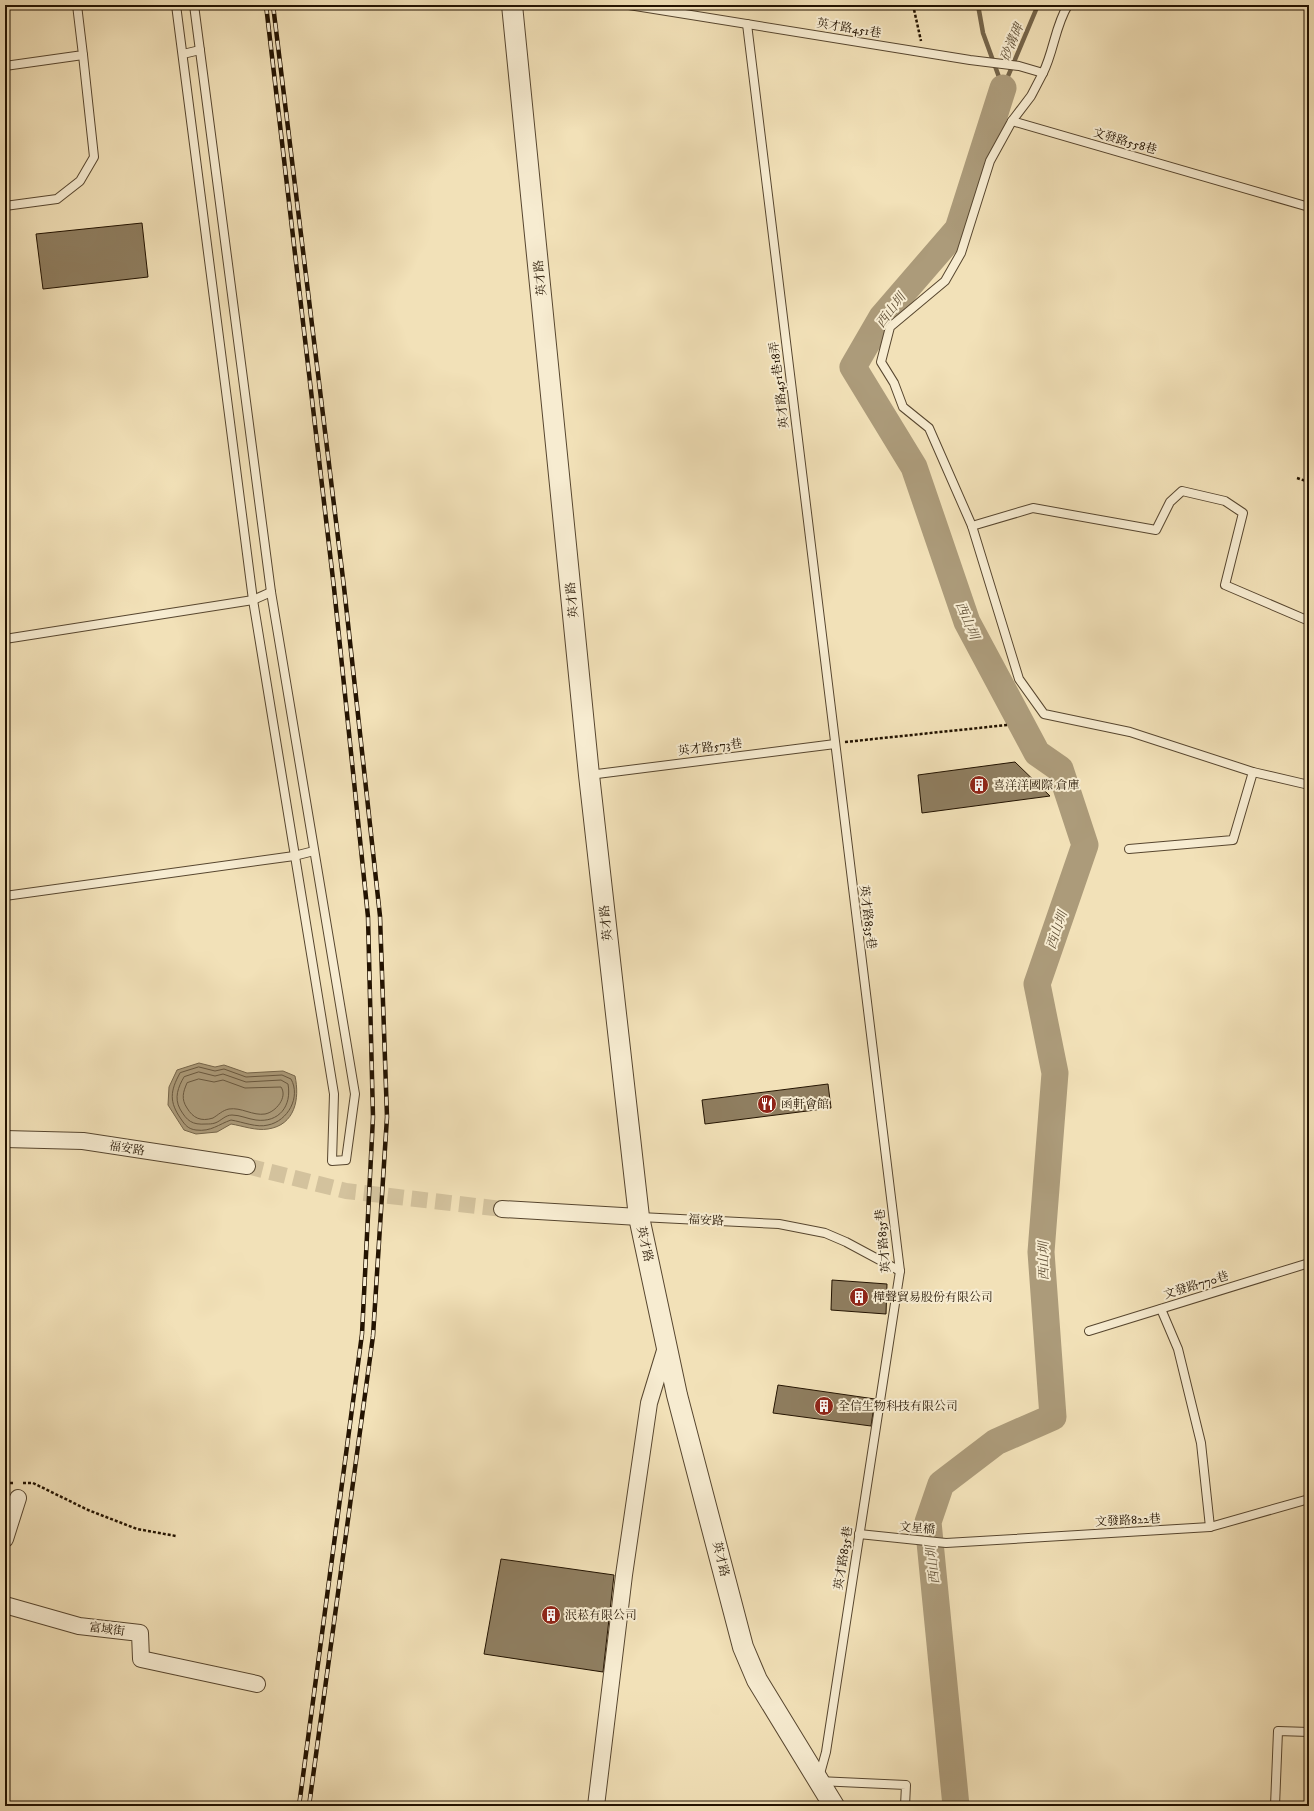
<svg xmlns="http://www.w3.org/2000/svg" width="1314" height="1811" viewBox="0 0 1314 1811" font-family="'IM FELL DW Pica','Noto Serif TC',serif">
<rect width="100%" height="100%" fill="#f2e1b8"/>
<filter id="stains"><feTurbulence type="fractalNoise" baseFrequency=".005" numOctaves="4"/><feColorMatrix values="0 0 0 0 .2 0 0 0 0 .09 0 0 0 0 .02 0 0 0 .5 -.17"/></filter>
<radialGradient id="worn" r=".72"><stop offset=".6" stop-color="#630" stop-opacity="0"/><stop offset="1" stop-color="#630" stop-opacity=".3"/></radialGradient>
<path fill="#ac9b7a" stroke="#75654a" d="M 199,1063 L 215,1067 L 224,1065 L 247,1073 L 283,1071 L 295,1076 C 300,1099 295,1125 268,1129 C 256,1131 243,1126 231,1124 L 217,1132 L 196,1134 L 184,1130 L 168,1105 L 169,1087 L 177,1070 Z"/>
<g fill="none" stroke-linecap="round" stroke-linejoin="round">
<g stroke="#68573e" stroke-width="1">
<path d="M 199,1067 L 215,1071 L 224,1069 L 246,1077 L 282,1075 L 291,1079 C 301,1097 288,1121 268,1125 C 257,1128 243,1122 231,1120 C 219,1124 211,1132 196,1130 C 188,1129 185,1125 181,1119 C 169,1102 170,1091 180,1073 Z"/>
<path d="M 199,1072 L 215,1076 L 223,1074 L 246,1082 L 281,1080 L 288,1084 C 292,1106 279,1123 256,1120 C 248,1119 240,1115 232,1115 C 225,1115 221,1121 215,1123 C 212,1124 209,1124 206,1124 C 192,1125 187,1121 180,1109 C 174,1098 178,1087 184,1077 Z"/>
<path d="M 199,1079 L 214,1082 L 223,1080 L 245,1088 L 281,1087 C 288,1097 276,1112 265,1114 C 253,1116 241,1107 229,1109 C 223,1110 218,1115 213,1118 C 201,1122 193,1118 187,1108 C 181,1099 183,1092 187,1083 Z"/>
</g>
<g stroke="#75654a" stroke-width="4.5">
<polyline points="978,5 983,33 1003,88"/>
<polyline points="1003,88 1038,5"/>
</g>
<polyline stroke="#ac9b7a" stroke-width="27" points="956,1806 928,1522 941,1484 996,1442 1053,1417 1041,1252 1055,1073 1037,984 1085,845 1060,769 1037,753 967,622 914,467 853,367 882,317 958,229 1003,88"/>
</g>
<g fill="#8f7e60" stroke="#231301">
<polygon points="142,223 148,277 43,289 36,234"/>
<polygon points="1015,762 1050,796 922,813 918,775"/>
<polygon points="828,1084 831,1108 705,1124 702,1100"/>
<polygon points="832,1280 887,1284 886,1314 831,1310"/>
<polygon points="778,1385 875,1399 871,1426 773,1413"/>
<polygon points="501,1559 614,1575 603,1672 484,1654"/>
</g>
<g fill="none" stroke-linecap="round" stroke-linejoin="round">
<polyline stroke="#d3c29d" stroke-width="16" stroke-dasharray="16 8" stroke-linecap="butt" points="247,1166 346,1191 502,1209"/>
<defs>
<g id="service">
<polyline points="176,5 253,600 334,1094 332,1161 346,1160 355,1094 271,592 194,5"/>
<polyline points="629,5 970,60 1019,66 1043,73 1031,96 1012,121 1309,207"/>
<polyline points="747,24 900,1271 826,1752 818,1781 906,1785 905,1806"/>
<polyline points="183,54 200,50"/>
<polyline points="5,66 83,55 77,5"/>
<path d="M 1043,73 C 1054,51 1055,26 1068,5"/>
<polyline points="1012,121 990,161 961,253 945,281 890,327 881,362 894,383 903,407 929,428 972,526 1019,679 1044,714 1130,732 1253,772 1309,785"/>
<polyline points="5,206 57,199 80,181 94,157 83,55"/>
<polyline points="972,526 1033,508 1156,530 1170,502 1182,491 1225,501 1243,513 1225,585 1309,621"/>
<polyline points="5,639 253,600 271,592"/>
<polyline points="589,775 835,744"/>
<polyline points="1129,849 1233,840 1253,772"/>
<polyline points="5,896 294,856 314,851"/>
<polyline points="640,1217 779,1224 825,1233 846,1242 900,1271"/>
<polyline points="1161,1309 1178,1349 1201,1443 1210,1527"/>
<polyline points="1089,1331 1309,1263"/>
<polyline points="859,1534 946,1543 1210,1527 1309,1499"/>
<polyline points="1275,1806 1278,1731 1309,1732"/>
</g>
<g id="minor">
<polyline points="5,1139 83,1141 247,1166"/>
<polyline points="502,1209 639,1217"/>
<polyline points="5,1539 18,1498"/>
<polyline points="5,1605 79,1626 140,1633 141,1659 257,1684"/>
<polyline points="596,1806 624,1575 649,1403 667,1344"/>
</g>
<polyline id="tertiary" points="512,5 589,775 639,1217 677,1395 743,1647 757,1680 834,1806"/>
</defs>
<use href="#service" stroke="#57462f" stroke-width="10"/>
<use href="#minor" stroke="#57462f" stroke-width="18"/>
<use href="#tertiary" stroke="#57462f" stroke-width="22"/>
<g stroke="#231301" stroke-width="2.5" stroke-dasharray="3 2" stroke-linecap="butt">
<polyline points="913,5 921,41"/>
<polyline points="1297,478 1309,482"/>
<polyline points="845,742 1007,725"/>
<polyline points="5,1483 14,1483"/>
<polyline points="23,1483 33,1483 88,1510 137,1529 176,1536"/>
</g>
<use href="#service" stroke="#f7ecd1" stroke-width="8"/>
<use href="#minor" stroke="#f7ecd1" stroke-width="16"/>
<use href="#tertiary" stroke="#f7ecd1" stroke-width="20"/>
<defs>
<g id="rail">
<polyline points="266,5 334,588 368,917 373,1117 362,1334 299,1806"/>
<polyline points="273,5 344,587 380,916 387,1117 373,1336 309,1806"/>
</g>
</defs>
<use href="#rail" stroke="#231301" stroke-width="4.5"/>
<use href="#rail" stroke="#f7ecd1" stroke-width="3" stroke-dasharray="9" stroke-linecap="butt"/>
</g>
<defs>
<symbol id="building-disc" viewBox="-11 -11 22 22"><circle r="9.5" fill="#8f2418" stroke="#f7ecd1"/><path d="M-4-6H4V6H1V3H-1V6H-4ZM-2.5-4.3h1.7v1.8h-1.7ZM.8-4.3h1.7v1.8H.8ZM-2.5-1h1.7V.8h-1.7ZM.8-1h1.7V.8H.8Z" fill="#fff"/></symbol>
<symbol id="restaurant-disc" viewBox="-11 -11 22 22"><circle r="9.5" fill="#8f2418" stroke="#f7ecd1"/><path d="M-5-6h1v4h1v-4h1v4h1v-4h1v5L-1.5 .5V6h-2V.5L-5-1ZM5-6V6H3V1.5H1.5Q1.5-4 5-6Z" fill="#fff"/></symbol>
</defs>
<g fill-rule="evenodd">
<use href="#building-disc" x="968" y="774" width="22" height="22"/>
<use href="#restaurant-disc" x="756" y="1093" width="22" height="22"/>
<use href="#building-disc" x="848" y="1286" width="22" height="22"/>
<use href="#building-disc" x="813" y="1395" width="22" height="22"/>
<use href="#building-disc" x="540" y="1604" width="22" height="22"/>
</g>
<g text-anchor="middle" stroke-width="4" stroke-linejoin="round" paint-order="stroke">
<g font-size="12" fill="#231301" stroke="#f7ecd1">
<text transform="translate(849 28) rotate(9)" y="4">英才路451巷</text>
<text transform="translate(1125 141) rotate(16)" y="4">文發路558巷</text>
<text transform="translate(540 278) rotate(-96)" y="4">英才路</text>
<text transform="translate(779 385) rotate(-97)" y="4">英才路451巷18弄</text>
<text transform="translate(572 600) rotate(-96)" y="4">英才路</text>
<text transform="translate(710 747) rotate(-7)" y="4">英才路573巷</text>
<text transform="translate(868 917) rotate(83)" y="4">英才路835巷</text>
<text transform="translate(606 923) rotate(-96)" y="4">英才路</text>
<text transform="translate(127 1148) rotate(9)" y="4">福安路</text>
<text transform="translate(706 1220) rotate(3)" y="4">福安路</text>
<text transform="translate(883 1241) rotate(-96)" y="4">英才路835巷</text>
<text transform="translate(645 1244) rotate(77)" y="4">英才路</text>
<text transform="translate(1196 1285) rotate(-17)" y="4">文發路770巷</text>
<text transform="translate(1128 1520) rotate(-3)" y="4">文發路822巷</text>
<text transform="translate(917 1528) rotate(5)" y="4">文星橋</text>
<text transform="translate(843 1558) rotate(-81)" y="4">英才路835巷</text>
<text transform="translate(721 1559) rotate(76)" y="4">英才路</text>
<text transform="translate(107 1629) rotate(7)" y="4">富域街</text>
</g>
<g font-size="12" fill="#231301" stroke="#f7ecd1" text-anchor="start">
<text x="993" y="789">喜洋洋國際 倉庫</text>
<text x="781" y="1108">函軒會館</text>
<text x="873" y="1301">樺聲貿易股份有限公司</text>
<text x="838" y="1410">全信生物科技有限公司</text>
<text x="565" y="1619">泯菘有限公司</text>
</g>
<g font-size="13" font-style="italic" fill="#615037" stroke="#f7ecd1">
<text transform="translate(1011 42) rotate(-67)" y="5">砂溝碑</text>
<text transform="translate(890 310) rotate(-53)" y="5">西山圳</text>
<text transform="translate(968 620) rotate(67)" y="5">西山圳</text>
<text transform="translate(1056 930) rotate(-71)" y="5">西山圳</text>
<text transform="translate(1043 1261) rotate(-91)" y="5">西山圳</text>
<text transform="translate(932 1565) rotate(-96)" y="5">西山圳</text>
</g>
</g>
<rect width="1314" height="1811" fill="none" stroke="#f2e1b8" stroke-width="20"/>
<rect x="6" y="6" width="1302" height="1799" fill="none" stroke="#231301" stroke-width="2"/>
<rect x="10" y="10" width="1294" height="1791" fill="none" stroke="#231301"/>
<rect width="100%" height="100%" filter="url(#stains)"/>
<rect width="100%" height="100%" fill="url(#worn)"/>
</svg>
